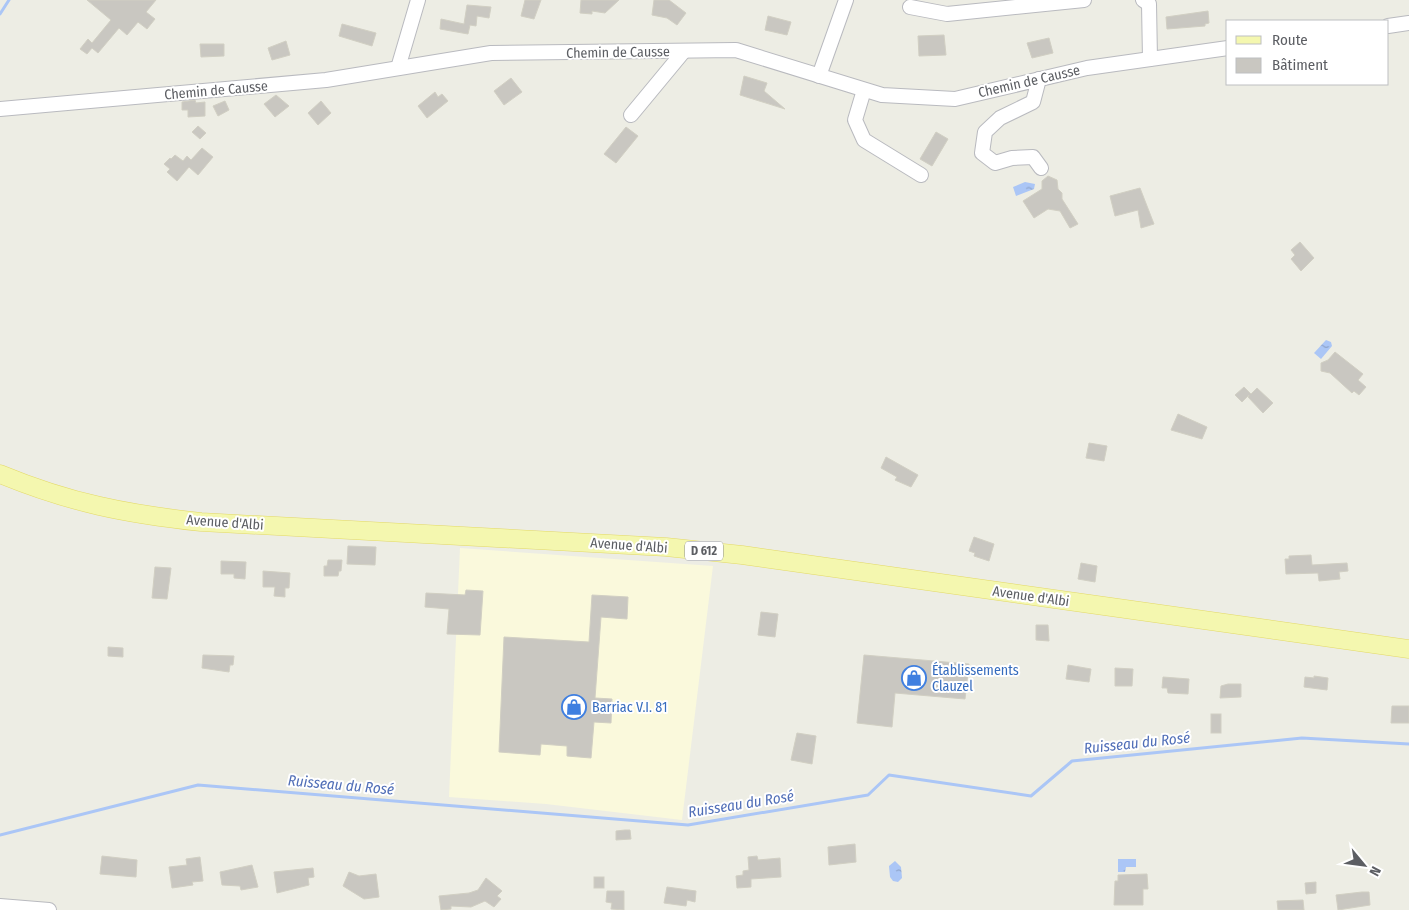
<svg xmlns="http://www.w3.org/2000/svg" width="1409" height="910" viewBox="0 0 1409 910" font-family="'Fira Sans Condensed',sans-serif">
<defs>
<pattern id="water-ripples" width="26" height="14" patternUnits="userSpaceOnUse" patternTransform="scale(1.25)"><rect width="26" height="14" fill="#abc6f6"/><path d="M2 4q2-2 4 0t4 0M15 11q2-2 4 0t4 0" fill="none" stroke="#8ea4cb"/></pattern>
</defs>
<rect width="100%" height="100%" fill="#edede4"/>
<polygon fill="#faf9dc" points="460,548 713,566 682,820 546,804 449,797"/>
<g fill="url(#water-ripples)">
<polygon points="1025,182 1035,184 1034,189 1016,196 1013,187"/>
<polygon points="1326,340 1331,342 1332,346 1321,359 1314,353"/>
<polygon points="1118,859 1136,859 1136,867 1126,867 1125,872 1118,872"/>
<polygon points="895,861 901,867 902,878 898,882 893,881 890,877 889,866"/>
</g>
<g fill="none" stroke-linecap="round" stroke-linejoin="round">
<g stroke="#abc6f6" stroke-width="3">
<polyline points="0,14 9,0"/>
<polyline points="0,835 198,785 688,825 868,795 889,775 1031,796 1072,761 1302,738 1409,744"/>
</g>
</g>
<g fill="#c9c7c1" stroke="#d1cfc3">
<polygon points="87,0 156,0 146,12 155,19 147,29 138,22 127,35 119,28 98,53 92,48 87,54 80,49 88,39 92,43 111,20"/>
<polygon points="525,0 541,0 534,19 521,16"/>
<polygon points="581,0 619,0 605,13 592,11 592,14 580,13"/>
<polygon points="654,0 669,0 686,13 677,25 667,18 652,15"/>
<polygon points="467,5 491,7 489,18 477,16 476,26 470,25 468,34 440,29 441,19 464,24"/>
<polygon points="1208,11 1209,23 1205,24 1205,26 1167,29 1166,17"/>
<polygon points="768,16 791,22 787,35 765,30"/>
<polygon points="342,24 376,33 372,46 339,36"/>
<polygon points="944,35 946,55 919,56 918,36"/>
<polygon points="1049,38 1053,53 1032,58 1027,43"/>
<polygon points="286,41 290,55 272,60 268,48"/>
<polygon points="200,44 224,44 224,56 201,57"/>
<polygon points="744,76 767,83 764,91 785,109 740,95"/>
<polygon points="511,78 522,92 504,105 494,91"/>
<polygon points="435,92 438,97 442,94 448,101 427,118 418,106"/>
<polygon points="276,95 289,106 275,117 264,104"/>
<polygon points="195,100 196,103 205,102 205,116 188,117 188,110 182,110 182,102"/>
<polygon points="225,101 229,110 218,116 213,106"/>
<polygon points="321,101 331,113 318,125 308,113"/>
<polygon points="198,126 206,133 200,139 192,132"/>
<polygon points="626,127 638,136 616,163 604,154"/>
<polygon points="936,132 948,139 932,166 920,159"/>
<polygon points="202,148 213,157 198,175 189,167 177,181 167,172 170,169 164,164 170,158 171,159 175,155 183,161 187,156 191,160"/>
<polygon points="1048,176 1057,180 1058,189 1062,193 1062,199 1078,224 1070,228 1060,211 1048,209 1034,218 1023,201 1042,189 1042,181"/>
<polygon points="1140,188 1154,224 1141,228 1138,210 1115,216 1110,196"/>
<polygon points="1300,242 1314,258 1301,271 1291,259 1295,255 1291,250"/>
<polygon points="1335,352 1363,374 1358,380 1366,387 1359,395 1354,391 1352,393 1330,373 1321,371 1321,363 1328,360"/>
<polygon points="1244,387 1251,394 1257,388 1273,403 1263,413 1248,397 1249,395 1242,402 1235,395"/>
<polygon points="1178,414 1207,427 1202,439 1171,430"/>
<polygon points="1089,443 1107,446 1104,461 1086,458"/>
<polygon points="886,457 918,475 911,487 895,480 897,477 881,468"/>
<polygon points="974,537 994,544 989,561 974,556 975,553 969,551"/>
<polygon points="348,546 376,547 375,565 347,564"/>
<polygon points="1311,555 1312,565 1347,563 1348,571 1339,572 1340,579 1319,581 1318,573 1286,574 1285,559 1289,559 1289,556"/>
<polygon points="328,560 342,560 341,571 339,571 338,576 324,576 324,566 327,566"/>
<polygon points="221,561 246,562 245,579 234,578 234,574 221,574"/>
<polygon points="1081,563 1097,566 1095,582 1078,579"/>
<polygon points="155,567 171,568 167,599 152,598"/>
<polygon points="263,571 290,573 289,588 285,588 285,597 274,596 275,587 263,587"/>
<polygon points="466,590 483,591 480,635 447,634 449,609 425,607 426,593 465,595"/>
<polygon points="592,595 628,597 627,619 601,617 595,698 612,699 611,723 594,722 591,758 567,756 567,746 541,744 540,755 499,752 504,637 589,642"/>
<polygon points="761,612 778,614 775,637 758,635"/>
<polygon points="1036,625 1048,625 1049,641 1036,640"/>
<polygon points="108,647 123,648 123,657 108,656"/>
<polygon points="203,655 234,656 233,665 230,665 229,672 202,668"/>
<polygon points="864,655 969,664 965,699 895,693 892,727 857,723"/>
<polygon points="1068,665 1091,669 1089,682 1066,679"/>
<polygon points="1115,668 1133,669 1132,686 1115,686"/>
<polygon points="1314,676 1328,678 1327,690 1304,687 1305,677 1314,678"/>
<polygon points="1163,677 1189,679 1188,694 1168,693 1167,688 1162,688"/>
<polygon points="1228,684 1241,684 1241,697 1220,698 1221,686"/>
<polygon points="1392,706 1409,706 1409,723 1391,723"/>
<rect x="1211" y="714" width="10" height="19"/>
<polygon points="797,733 816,736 812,764 791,760"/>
<polygon points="625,830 630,830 631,839 616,840 616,831"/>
<polygon points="855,844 856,862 829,865 828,847"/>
<polygon points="102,856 137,860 136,877 100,874"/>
<polygon points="757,856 758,860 780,858 781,877 751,879 751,887 737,888 736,876 743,875 743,871 749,870 748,857"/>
<polygon points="200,857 203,881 192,882 193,885 172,888 169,867 187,865 186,859"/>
<polygon points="252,865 258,887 241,890 240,886 222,885 220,872"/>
<polygon points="313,868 314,877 308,878 309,885 277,893 274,872"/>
<polygon points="349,872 359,876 376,874 379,897 364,899 343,886"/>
<polygon points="1147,874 1148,889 1143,889 1143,905 1114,905 1115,881 1118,881 1118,875"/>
<rect x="594" y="877" width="10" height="11"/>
<polygon points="486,878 502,891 497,896 501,899 494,907 485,901 471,907 451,906 451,909 441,910 439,896 469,893 478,890"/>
<polygon points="1316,882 1316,893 1306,894 1305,883"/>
<polygon points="667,887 696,891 695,902 687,900 686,906 664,903"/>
<polygon points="607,891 624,891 624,910 611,909 612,903 606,902"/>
<polygon points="1362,892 1369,892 1370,905 1338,910 1336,895"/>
<polygon points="1303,900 1304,910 1278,910 1277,901"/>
</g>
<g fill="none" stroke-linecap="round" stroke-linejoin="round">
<defs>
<g id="minor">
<polyline points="1143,0 1149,4 1150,59"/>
<polyline points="910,7 947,14 1084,0"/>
<polyline points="1388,26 1409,23"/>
<polyline points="398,68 418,0"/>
<polyline points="819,76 846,0"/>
<polyline points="1039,79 1033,102 1000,118 985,132 982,153 995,163 1012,158 1033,157 1041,168"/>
<polyline points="864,90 855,120 864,140 921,175"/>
<polyline points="0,109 326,80 491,53 736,50 882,95 955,99 1087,68 1228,48"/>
<polyline points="631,115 684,51"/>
<polyline points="0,906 49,910"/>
</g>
<path id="major" d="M 0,474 C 70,503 127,514 201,522 L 666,547 L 742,555 L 1409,649"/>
</defs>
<use href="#minor" stroke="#b9babf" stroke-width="16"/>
<use href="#major" stroke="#e3d967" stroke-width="19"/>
<use href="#minor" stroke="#fff" stroke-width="14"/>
<use href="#major" stroke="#f4f7af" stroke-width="18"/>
</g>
<defs>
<symbol id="shop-ring" viewBox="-11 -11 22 22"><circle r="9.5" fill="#fff" stroke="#3f7fe0" stroke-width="1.5"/><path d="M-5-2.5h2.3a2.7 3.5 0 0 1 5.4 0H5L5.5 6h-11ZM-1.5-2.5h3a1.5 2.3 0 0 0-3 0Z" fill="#3f7fe0"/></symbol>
</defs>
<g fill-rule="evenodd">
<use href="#shop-ring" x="900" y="664" width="28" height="28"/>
<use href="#shop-ring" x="560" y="693" width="28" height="28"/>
</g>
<g text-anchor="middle" stroke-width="4" stroke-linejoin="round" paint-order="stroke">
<rect fill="#fff" stroke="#8d8e92" stroke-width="1" x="685" y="541.5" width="38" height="19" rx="4"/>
<g font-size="12" font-weight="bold" fill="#5c5e63">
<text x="704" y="555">D 612</text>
</g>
<g font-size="14" fill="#5c5e63" stroke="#fff">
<text transform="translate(618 52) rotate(-1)" y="5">Chemin de Causse</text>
<text transform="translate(1029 81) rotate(-13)" y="5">Chemin de Causse</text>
<text transform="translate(216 90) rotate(-5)" y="5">Chemin de Causse</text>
<text transform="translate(225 522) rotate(4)" y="5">Avenue d'Albi</text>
<text transform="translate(629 545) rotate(4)" y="5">Avenue d'Albi</text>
<text transform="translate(1031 596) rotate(8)" y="5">Avenue d'Albi</text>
</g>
<g font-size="14" fill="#366cbe" stroke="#fff" text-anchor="start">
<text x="932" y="675">Établissements<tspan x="932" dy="16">Clauzel</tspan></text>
<text x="592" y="712">Barriac V.I. 81</text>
</g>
<g font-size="15" font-style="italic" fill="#506eb7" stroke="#fff">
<text transform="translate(1137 743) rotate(-6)" y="5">Ruisseau du Rosé</text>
<text transform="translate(341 785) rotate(5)" y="5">Ruisseau du Rosé</text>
<text transform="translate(741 804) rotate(-9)" y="5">Ruisseau du Rosé</text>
</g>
</g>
<rect x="1226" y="20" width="162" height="65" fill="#ffffff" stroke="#bebfc1"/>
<rect x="1236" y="36" width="25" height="8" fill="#f4f7af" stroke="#bebfc1"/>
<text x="1272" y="45" font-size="15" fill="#5c5e63">Route</text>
<rect x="1236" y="58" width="25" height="15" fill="#c9c7c1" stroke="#bebfc1"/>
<text x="1272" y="70" font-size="15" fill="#5c5e63">Bâtiment</text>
<g transform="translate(1364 865) rotate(119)" stroke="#ffffff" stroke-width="4" paint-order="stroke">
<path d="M0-4L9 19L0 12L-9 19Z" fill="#5c5e63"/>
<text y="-8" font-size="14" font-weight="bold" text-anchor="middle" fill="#5c5e63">N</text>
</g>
</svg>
